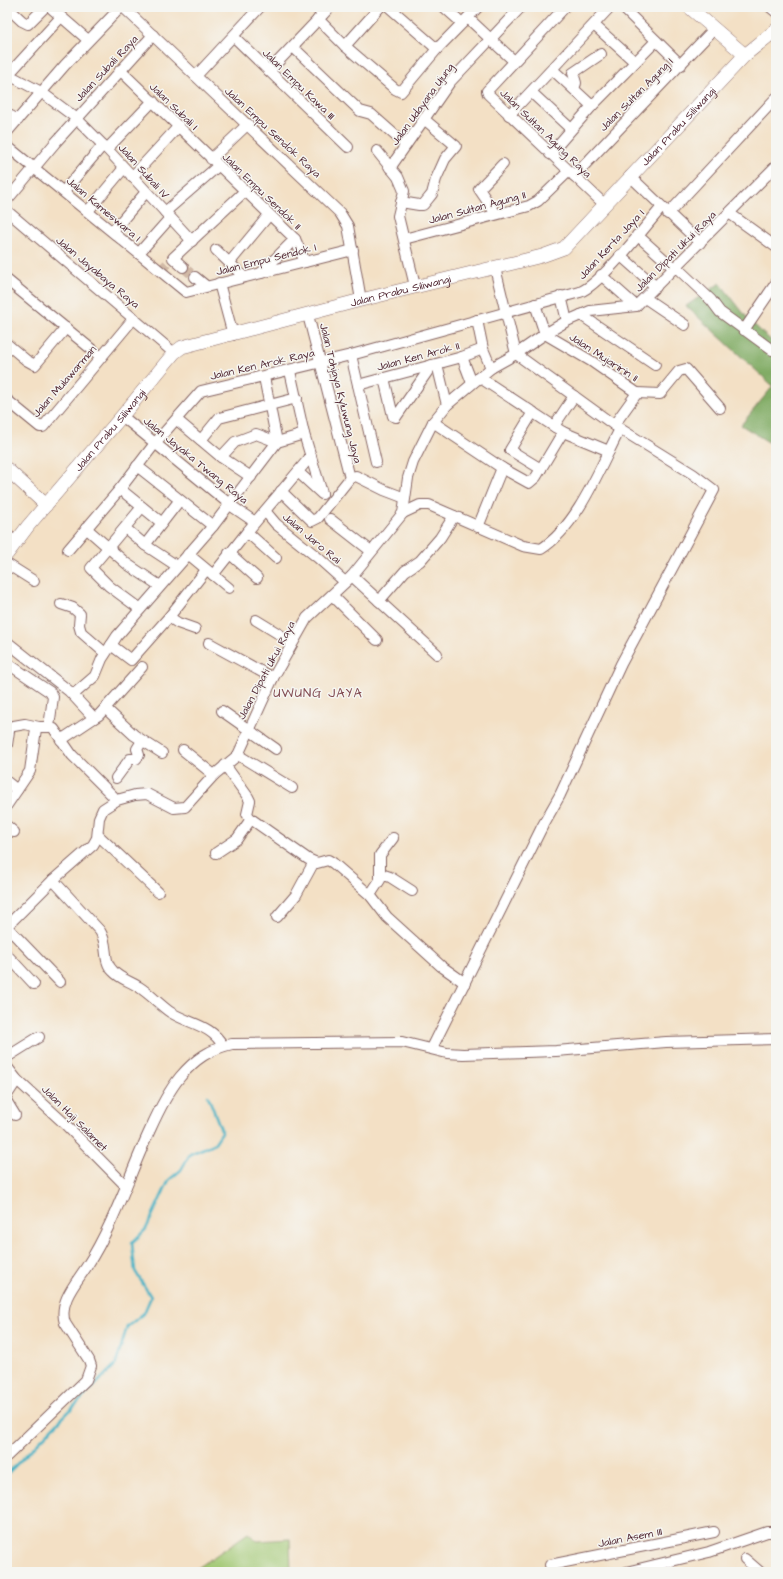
<svg xmlns="http://www.w3.org/2000/svg" width="783" height="1579" viewBox="0 0 783 1579" font-family="'Architects Daughter',sans-serif">
<rect width="100%" height="100%" fill="#f6f6f2"/>
<filter id="ink" filterUnits="userSpaceOnUse"><feTurbulence type="fractalNoise" baseFrequency=".025" numOctaves="2"/><feDisplacementMap in="SourceGraphic" scale="8" xChannelSelector="R" yChannelSelector="G"/><feConvolveMatrix kernelMatrix="1 2 1 2 8 2 1 2 1" color-interpolation-filters="sRGB"/></filter>
<filter id="wash" filterUnits="userSpaceOnUse"><feTurbulence type="fractalNoise" baseFrequency=".012" numOctaves="4" result="noise"/><feDisplacementMap in="SourceGraphic" scale="16" xChannelSelector="R" yChannelSelector="G"/><feGaussianBlur stdDeviation="0.9" result="paint"/><feColorMatrix in="noise" values="0 0 0 0 0 0 0 0 0 0 0 0 0 0 0 0 0 1.4 0 .05"/><feComposite in="paint" operator="in"/></filter>
<g filter="url(#wash)">
<rect width="100%" height="100%" fill="#f3e0c5"/>
<polygon fill="#a2c873" stroke="#76744f" points="248,1533 257,1541 290,1539 291,1572 192,1572"/>
<polygon fill="#81ac65" stroke="#666648" points="720,283 749,320 776,345 776,447 741,425 773,386 686,306"/>
<g fill="none" stroke-linecap="round" stroke-linejoin="round">
<polyline stroke="#49b4c7" stroke-width="2.5" points="7,1474 116,1364 127,1327 144,1313 151,1297 135,1271 132,1243 146,1229 169,1180 181,1170 190,1154 214,1144 222,1132 208,1096"/>
</g>
</g>
<g filter="url(#ink)">
<g fill="none" stroke-linecap="round" stroke-linejoin="round">
<g stroke="#d1b9a6" stroke-width="10" stroke-dasharray="10 5" stroke-linecap="butt">
<polyline points="183,267 195,277"/>
<polyline points="160,271 173,258"/>
</g>
<defs>
<g id="minor">
<polyline points="7,7 22,21 28,24 45,7"/>
<polyline points="50,7 88,40"/>
<polyline points="123,7 340,213 348,226 361,300"/>
<polyline points="315,7 323,14"/>
<polyline points="389,7 437,49"/>
<polyline points="444,7 462,23"/>
<polyline points="565,7 487,91 488,94 604,204"/>
<polyline points="622,7 681,65"/>
<polyline points="770,7 776,12"/>
<polyline points="468,18 514,61"/>
<polyline points="318,19 345,46 395,89 401,92 437,49 478,7"/>
<polyline points="594,25 635,62"/>
<polyline points="234,37 348,147"/>
<polyline points="345,46 380,7"/>
<polyline points="293,47 360,111 371,114 406,145"/>
<polyline points="120,70 295,239 305,262"/>
<polyline points="553,70 592,106"/>
<polyline points="269,71 330,7"/>
<polyline points="7,74 41,92 76,118 107,149 192,241"/>
<polyline points="8,75 61,17"/>
<polyline points="196,76 260,7"/>
<polyline points="574,89 576,83 573,73 601,54"/>
<polyline points="531,92 571,129"/>
<polyline points="7,114 18,120"/>
<polyline points="509,115 610,7"/>
<polyline points="7,132 65,65 121,7"/>
<polyline points="7,146 186,292 353,250"/>
<polyline points="107,149 153,101"/>
<polyline points="377,151 398,177 404,191 398,216 415,286"/>
<polyline points="550,154 592,106 656,41"/>
<polyline points="211,159 248,124"/>
<polyline points="390,168 450,82 521,7"/>
<polyline points="574,176 714,29"/>
<polyline points="630,176 700,243"/>
<polyline points="132,177 179,126"/>
<polyline points="64,191 103,145"/>
<polyline points="7,200 55,143 153,35"/>
<polyline points="401,202 419,205 423,205 428,199 432,194 436,179 445,159 456,146 424,119"/>
<polyline points="7,211 174,353"/>
<polyline points="88,211 124,168"/>
<polyline points="165,212 218,166"/>
<polyline points="729,213 776,247"/>
<polyline points="496,214 479,189 503,164"/>
<polyline points="668,214 776,98"/>
<polyline points="113,231 146,192"/>
<polyline points="637,235 675,269"/>
<polyline points="404,239 529,206 538,201 569,171"/>
<polyline points="216,250 244,277"/>
<polyline points="139,253 170,218"/>
<polyline points="620,255 656,287"/>
<polyline points="230,262 269,215"/>
<polyline points="183,267 173,258 245,191"/>
<polyline points="676,267 711,300 720,312 772,350"/>
<polyline points="261,273 295,239"/>
<polyline points="601,275 636,306"/>
<polyline points="195,277 206,286"/>
<polyline points="7,280 101,357"/>
<polyline points="219,283 233,335"/>
<polyline points="561,296 567,321"/>
<polyline points="645,298 685,325"/>
<polyline points="535,304 545,334 591,361 637,393 614,425"/>
<polyline points="308,315 350,478"/>
<polyline points="581,315 655,365"/>
<polyline points="477,320 483,349 491,368"/>
<polyline points="744,330 776,283"/>
<polyline points="7,344 26,360 35,365 66,328"/>
<polyline points="351,355 376,462"/>
<polyline points="462,357 472,383"/>
<polyline points="437,364 447,405"/>
<polyline points="290,371 304,434 322,493"/>
<polyline points="479,377 555,427"/>
<polyline points="384,378 393,416 396,417 432,365"/>
<polyline points="358,385 462,357 483,349"/>
<polyline points="637,393 660,394 679,371 686,369 720,408"/>
<polyline points="7,400 40,427 43,427 134,318"/>
<polyline points="533,412 510,450 541,469"/>
<polyline points="122,416 233,507 255,522"/>
<polyline points="177,420 221,457 251,477"/>
<polyline points="433,422 502,468"/>
<polyline points="563,432 609,451"/>
<polyline points="201,440 219,418 297,398"/>
<polyline points="221,457 235,442 256,434 277,442 304,434"/>
<polyline points="137,466 213,526"/>
<polyline points="298,472 322,494"/>
<polyline points="120,489 162,523"/>
<polyline points="281,491 312,521 318,518 350,478 356,476 384,490 405,498"/>
<polyline points="265,511 276,524 317,557 345,582"/>
<path d="M 403,513 L 420,505 L 429,505 L 523,546 L 541,549 C 578,526 600,467 620,429"/>
<polyline points="330,519 371,551"/>
<polyline points="478,527 502,468 529,483 536,477 563,432 555,427 556,423 574,396"/>
<polyline points="86,528 127,564 160,586"/>
<polyline points="125,528 145,545 177,566"/>
<polyline points="247,532 276,558"/>
<polyline points="7,534 15,543"/>
<polyline points="145,545 179,501"/>
<path d="M 68,550 L 120,489 L 156,442 L 201,391 L 351,355 L 580,292 C 602,283 644,228 662,207"/>
<polyline points="229,553 257,578"/>
<polyline points="188,554 229,588"/>
<polyline points="7,564 34,581"/>
<polyline points="213,575 247,532 311,456"/>
<polyline points="352,576 437,654"/>
<polyline points="332,595 377,640"/>
<polyline points="379,601 405,571 420,561 440,538 454,516"/>
<polyline points="61,604 73,608 80,614 79,625 81,632 105,653"/>
<polyline points="140,609 109,586 91,568 142,507"/>
<polyline points="169,617 206,570"/>
<polyline points="256,620 292,642"/>
<polyline points="7,642 69,691 94,718 99,715 142,667"/>
<polyline points="209,643 273,678"/>
<polyline points="111,645 131,660 169,617 178,623 195,629"/>
<polyline points="7,663 50,692 53,697 49,727 39,727 36,729 30,771 7,805"/>
<polyline points="73,695 95,676 102,659 117,636 213,526 277,442 264,377"/>
<polyline points="105,708 134,735 162,753"/>
<polyline points="222,711 276,749"/>
<polyline points="7,726 9,731 7,745"/>
<polyline points="8,727 25,724 39,727"/>
<polyline points="54,729 72,755 117,800"/>
<polyline points="61,740 94,718"/>
<polyline points="183,750 214,775"/>
<polyline points="238,755 292,788"/>
<polyline points="225,765 248,797 250,801 247,814 251,819 308,859 317,863 328,860 333,863 370,895 387,917 441,966 465,983"/>
<polyline points="116,778 130,759 136,759 139,755 137,749 142,741"/>
<polyline points="7,782 17,790"/>
<polyline points="7,826 14,832"/>
<polyline points="98,835 158,892"/>
<polyline points="216,853 237,839 251,819"/>
<polyline points="381,874 390,877 412,891"/>
<path d="M 53,880 L 100,931 C 109,945 102,961 113,971 C 120,979 130,981 139,987 C 150,994 159,1004 170,1012 C 189,1024 212,1025 223,1046"/>
<polyline points="370,895 380,880 380,855 393,838"/>
<polyline points="277,917 296,895 314,862"/>
<polyline points="7,926 53,880 93,845 97,838 99,818 103,809 117,800 135,795 147,794 174,808 185,807 214,775 238,755 273,678 307,618 352,576 403,513 408,478 413,462 433,422 447,405 491,368 516,354 545,334 567,321 590,311 636,306 776,166"/>
<polyline points="7,927 60,982"/>
<polyline points="7,955 34,984"/>
<polyline points="432,1048 542,827 560,795 621,664 714,490 693,474 614,425 516,354 495,268"/>
<polyline points="7,1057 39,1037"/>
<polyline points="7,1067 17,1080 64,1123 126,1186"/>
<polyline points="7,1095 17,1080"/>
<polyline points="7,1102 15,1115"/>
<path d="M 7,1456 L 86,1380 L 91,1366 L 89,1360 L 65,1323 C 58,1302 76,1283 87,1266 C 114,1224 129,1175 150,1130 C 158,1112 167,1093 180,1077 C 195,1059 210,1049 232,1044 L 402,1042 L 447,1053 L 463,1054 L 556,1051 L 666,1042 L 776,1039"/>
<polyline points="745,1559 760,1572"/>
<polyline points="550,1565 714,1532"/>
<polyline points="626,1572 709,1552 767,1532 776,1532"/>
</g>
<g id="tertiary">
<polyline points="689,7 745,55"/>
<polyline points="7,469 46,505"/>
<path id="s1" d="M 7,554 L 28,526 L 122,416 L 174,353 L 182,347 L 361,300 L 542,256 L 564,248 L 745,55 L 776,30"/>
</g>
</defs>
<use href="#minor" stroke="#856361" stroke-width="12"/>
<use href="#tertiary" stroke="#856361" stroke-width="14"/>
<use href="#minor" stroke="#fff" stroke-width="10"/>
<use href="#tertiary" stroke="#fff" stroke-width="13"/>
</g>
</g>
<g text-anchor="middle" stroke-width="3" stroke-linejoin="round" paint-order="stroke">
<g font-size="11" fill="#4a1f2b" stroke="#f6f6f2">
<text transform="translate(106 68) rotate(-47)" y="4">Jalan Subali Raya</text>
<text transform="translate(299 84) rotate(44)" y="4">Jalan Empu Kawa III</text>
<text transform="translate(636 94) rotate(-45)" y="4">Jalan Sultan Agung I</text>
<text transform="translate(422 104) rotate(-54)" y="4">Jalan Udayana Ujung</text>
<text transform="translate(174 106) rotate(44)" y="4">Jalan Subali I</text>
<text dy="4" stroke="none"><textPath href="#s1" startOffset="833">Jalan Prabu Siliwangi</textPath></text>
<text transform="translate(273 132) rotate(43)" y="4">Jalan Empu Sendok Raya</text>
<text transform="translate(546 133) rotate(44)" y="4">Jalan Sultan Agung Raya</text>
<text transform="translate(144 171) rotate(48)" y="4">Jalan Subali IV</text>
<text transform="translate(262 191) rotate(44)" y="4">Jalan Empu Sendok II</text>
<text transform="translate(477 207) rotate(-15)" y="4">Jalan Sultan Agung II</text>
<text transform="translate(104 209) rotate(40)" y="4">Jalan Kameswara I</text>
<text transform="translate(611 244) rotate(-47)" y="4">Jalan Kerta Jaya I</text>
<text transform="translate(675 251) rotate(-45)" y="4">Jalan Dipati Ukui Raya</text>
<text transform="translate(266 259) rotate(-14)" y="4">Jalan Empu Sendok I</text>
<text transform="translate(98 272) rotate(40)" y="4">Jalan Jayabaya Raya</text>
<text dy="4" stroke="none"><textPath href="#s1" startOffset="497">Jalan Prabu Siliwangi</textPath></text>
<text transform="translate(418 356) rotate(-15)" y="4">Jalan Ken Arok II</text>
<text transform="translate(604 357) rotate(33)" y="4">Jalan Mujaririn II</text>
<text transform="translate(262 364) rotate(-13)" y="4">Jalan Ken Arok Raya</text>
<text transform="translate(64 381) rotate(-49)" y="4">Jalan Mulawarman</text>
<text transform="translate(341 393) rotate(76)" y="4">Jalan Tohjaya Kyluwung Jaya</text>
<text dy="4" stroke="none"><textPath href="#s1" startOffset="161">Jalan Prabu Siliwangi</textPath></text>
<text transform="translate(196 460) rotate(39)" y="4">Jalan Jayaka Twang Raya</text>
<text transform="translate(312 538) rotate(40)" y="4">Jalan Jaro Rai</text>
<text transform="translate(266 670) rotate(-62)" y="4">Jalan Dipati Ukui Raya</text>
<text transform="translate(75 1118) rotate(45)" y="4">Jalan Haji Salamet</text>
<text transform="translate(630 1537) rotate(-11)" y="4">Jalan Asem III</text>
</g>
<g font-size="13" letter-spacing="1" fill="#824b51" stroke="#f6f6f2">
<text x="318" y="697">UWUNG JAYA</text>
</g>
</g>
<rect width="783" height="1579" fill="none" stroke="#f6f6f2" stroke-width="24"/>
</svg>
